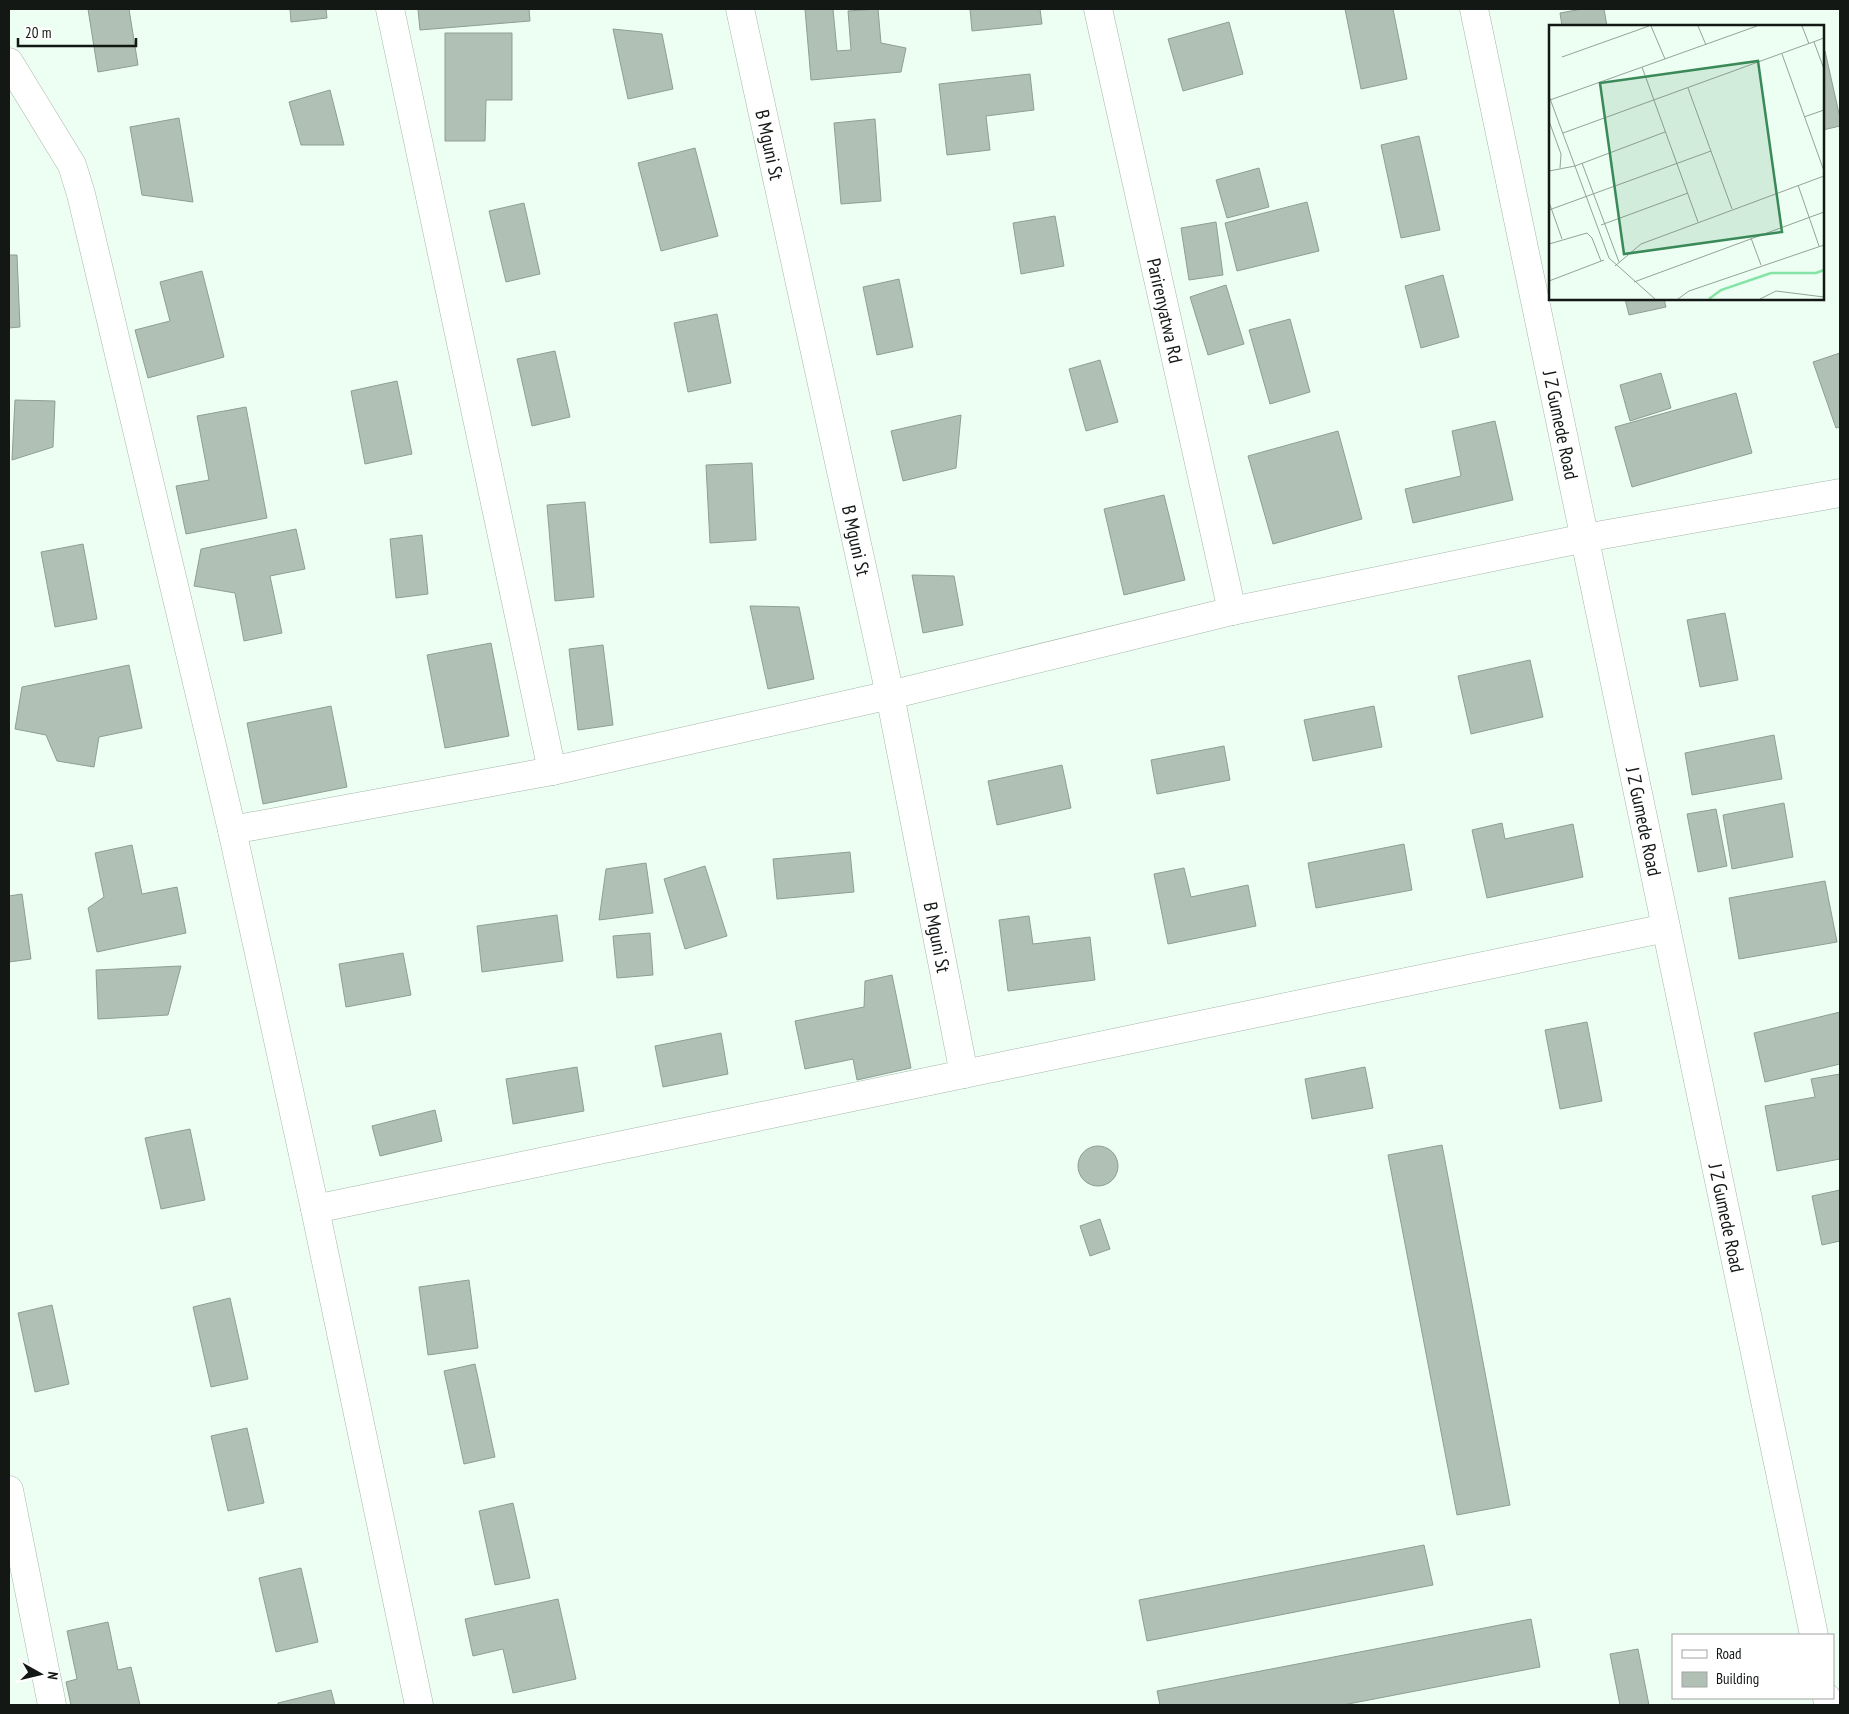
<svg xmlns="http://www.w3.org/2000/svg" width="1849" height="1714" viewBox="0 0 1849 1714" font-family="'PT Sans Narrow',sans-serif">
<rect width="100%" height="100%" fill="#edfef2"/>
<g fill="#b1c0b5" stroke="#8f9e93">
<polygon points="88,9 129,9 138,65 98,72"/>
<polygon points="290,9 326,9 327,18 291,22"/>
<polygon points="418,9 529,9 530,21 420,30"/>
<polygon points="805,9 833,9 837,51 851,50 848,11 878,9 881,43 906,48 901,72 811,80"/>
<polygon points="970,9 1040,9 1042,24 972,31"/>
<polygon points="1345,9 1393,9 1407,79 1361,89"/>
<polygon points="1582,9 1604,9 1607,26 1562,26 1560,13"/>
<polygon points="1229,22 1243,74 1183,91 1168,39"/>
<polygon points="613,29 662,34 673,89 628,99"/>
<polygon points="445,33 512,33 512,100 486,100 485,141 445,141"/>
<polygon points="1825,51 1840,118 1840,126 1823,130 1823,52"/>
<polygon points="1030,74 1034,110 986,116 990,150 947,155 939,84"/>
<polygon points="330,90 344,145 301,145 289,102"/>
<polygon points="179,118 193,202 142,195 130,127"/>
<polygon points="875,119 881,201 841,204 834,123"/>
<polygon points="1419,136 1440,230 1401,238 1381,145"/>
<polygon points="695,148 718,236 661,251 638,163"/>
<polygon points="1259,168 1269,207 1227,218 1216,180"/>
<polygon points="1307,202 1319,251 1237,271 1225,223"/>
<polygon points="524,203 540,274 506,282 489,211"/>
<polygon points="1055,216 1064,266 1021,274 1013,223"/>
<polygon points="1216,222 1223,275 1189,280 1181,228"/>
<polygon points="9,255 17,255 20,327 9,328"/>
<polygon points="202,271 224,357 148,378 135,330 170,321 160,282"/>
<polygon points="1443,275 1459,337 1421,348 1405,286"/>
<polygon points="899,279 913,347 877,355 863,287"/>
<polygon points="1226,285 1244,344 1208,355 1190,297"/>
<polygon points="1625,299 1664,299 1666,307 1629,315"/>
<polygon points="717,314 731,383 688,392 674,323"/>
<polygon points="1290,319 1310,392 1270,404 1249,330"/>
<polygon points="555,351 570,417 532,426 517,359"/>
<polygon points="1840,353 1840,427 1836,428 1813,362"/>
<polygon points="1100,360 1118,422 1086,431 1069,369"/>
<polygon points="1661,373 1671,408 1630,421 1620,385"/>
<polygon points="397,381 412,454 365,464 351,391"/>
<polygon points="1736,393 1752,453 1632,487 1615,427"/>
<polygon points="15,400 55,401 53,447 12,460"/>
<polygon points="246,407 267,518 186,534 176,486 209,480 197,416"/>
<polygon points="961,415 956,468 903,481 891,431"/>
<polygon points="1495,421 1513,500 1413,523 1405,489 1461,476 1452,431"/>
<polygon points="1338,431 1362,519 1273,544 1248,456"/>
<polygon points="752,463 756,540 710,543 706,465"/>
<polygon points="1164,495 1185,580 1124,595 1104,509"/>
<polygon points="585,502 594,597 555,601 547,505"/>
<polygon points="296,529 305,569 270,576 282,633 244,641 235,593 194,586 201,549"/>
<polygon points="422,535 428,594 396,598 390,539"/>
<polygon points="83,544 97,619 55,627 41,552"/>
<polygon points="912,575 954,576 963,625 923,633"/>
<polygon points="750,606 799,607 814,679 768,689"/>
<polygon points="1725,613 1738,680 1700,687 1687,620"/>
<polygon points="491,643 509,736 445,748 427,655"/>
<polygon points="603,645 613,725 578,730 569,649"/>
<polygon points="1530,660 1543,717 1471,734 1458,676"/>
<polygon points="129,665 142,728 99,737 94,767 57,761 46,735 15,729 22,687"/>
<polygon points="331,706 347,787 263,804 247,723"/>
<polygon points="1374,706 1382,747 1313,761 1304,720"/>
<polygon points="1774,735 1782,779 1692,795 1685,753"/>
<polygon points="1224,746 1230,780 1157,794 1151,760"/>
<polygon points="1062,765 1071,808 997,825 988,781"/>
<polygon points="1784,803 1793,857 1732,869 1723,815"/>
<polygon points="1716,809 1727,866 1698,872 1687,814"/>
<polygon points="1502,823 1505,839 1573,824 1583,877 1487,898 1472,830"/>
<polygon points="1404,844 1412,890 1316,908 1308,863"/>
<polygon points="132,845 142,894 177,887 186,933 97,952 88,908 104,897 95,853"/>
<polygon points="850,852 854,892 777,899 773,859"/>
<polygon points="646,863 653,913 599,920 606,869"/>
<polygon points="705,866 727,936 685,949 664,879"/>
<polygon points="1184,868 1191,897 1248,885 1256,926 1168,944 1154,874"/>
<polygon points="1825,881 1837,942 1739,959 1729,898"/>
<polygon points="22,894 31,959 9,962 9,896"/>
<polygon points="557,915 563,961 482,972 477,926"/>
<polygon points="1029,916 1033,944 1090,937 1095,980 1008,991 999,920"/>
<polygon points="650,933 653,975 617,978 613,936"/>
<polygon points="403,953 411,995 346,1007 339,964"/>
<polygon points="181,966 168,1015 98,1019 96,970"/>
<polygon points="892,975 911,1068 857,1080 853,1059 805,1069 795,1021 864,1007 865,981"/>
<polygon points="1840,1012 1840,1064 1765,1082 1754,1033"/>
<polygon points="1587,1022 1602,1101 1560,1109 1545,1030"/>
<polygon points="721,1033 728,1074 663,1087 655,1046"/>
<polygon points="577,1067 584,1111 513,1124 506,1079"/>
<polygon points="1365,1067 1373,1108 1312,1119 1305,1079"/>
<polygon points="1840,1074 1840,1159 1777,1171 1765,1106 1815,1097 1811,1079"/>
<polygon points="435,1110 442,1141 380,1156 372,1126"/>
<polygon points="190,1129 205,1200 161,1209 145,1138"/>
<polygon points="1442,1145 1510,1505 1457,1515 1388,1155"/>
<circle cx="1098" cy="1166" r="20"/>
<polygon points="1840,1190 1840,1241 1822,1245 1812,1196"/>
<polygon points="1100,1219 1110,1249 1090,1256 1080,1226"/>
<polygon points="469,1280 478,1348 428,1355 419,1287"/>
<polygon points="230,1298 248,1379 211,1387 193,1307"/>
<polygon points="52,1305 69,1384 35,1392 18,1313"/>
<polygon points="475,1364 495,1457 464,1464 444,1371"/>
<polygon points="247,1428 264,1503 228,1511 211,1436"/>
<polygon points="513,1503 530,1578 495,1585 479,1511"/>
<polygon points="1424,1545 1433,1585 1147,1641 1139,1600"/>
<polygon points="301,1568 318,1642 276,1652 259,1578"/>
<polygon points="558,1599 576,1679 513,1693 503,1649 473,1656 465,1619"/>
<polygon points="1531,1619 1540,1667 1343,1705 1160,1705 1157,1691"/>
<polygon points="108,1622 118,1670 131,1667 140,1705 71,1705 66,1682 77,1679 67,1631"/>
<polygon points="1638,1649 1649,1705 1620,1705 1610,1654"/>
<polygon points="331,1690 335,1705 278,1705 278,1703"/>
</g>
<g fill="none" stroke-linecap="round" stroke-linejoin="round">
<defs>
<g id="minor">
<polyline points="390,9 552,771"/>
<path id="s1" d="M 740,9 L 890,695 L 964,1074"/>
<path id="s2" d="M 1098,9 L 1232,611"/>
<path id="s3" d="M 1474,9 L 1814,1635"/>
<polyline points="9,62 72,165 81,194 232,830 315,1209 419,1705"/>
<polyline points="232,830 552,771 890,695 1232,611 1585,538 1840,493"/>
<polyline points="315,1209 1666,928"/>
<polyline points="9,1490 52,1705"/>
<polyline points="1827,1698 1829,1705"/>
</g>
</defs>
<use href="#minor" stroke="#a6b6ab" stroke-width="29"/>
<use href="#minor" stroke="#fff" stroke-width="28"/>
</g>
<g text-anchor="middle" stroke-width="4" stroke-linejoin="round" paint-order="stroke">
<g font-size="19" fill="#131814" stroke="#fff">
<text dy="7" stroke="none"><textPath href="#s1" startOffset="139">B Mguni St</textPath></text>
<text dy="7" stroke="none"><textPath href="#s2" startOffset="309">Parirenyatwa Rd</textPath></text>
<text dy="7" stroke="none"><textPath href="#s3" startOffset="425">J Z Gumede Road</textPath></text>
<text dy="7" stroke="none"><textPath href="#s1" startOffset="544">B Mguni St</textPath></text>
<text dy="7" stroke="none"><textPath href="#s3" startOffset="830">J Z Gumede Road</textPath></text>
<text dy="7" stroke="none"><textPath href="#s1" startOffset="949">B Mguni St</textPath></text>
<text dy="7" stroke="none"><textPath href="#s3" startOffset="1235">J Z Gumede Road</textPath></text>
</g>
</g>
<g transform="translate(1549 25)">
<rect width="275" height="275" fill="#edfef2"/>
<path fill="none" stroke="#84e4a5" stroke-width="2.5" d="M 160,274 L 172,265 L 222,248 L 267,248 L 275,245"/>
<path fill="none" stroke="#96a299" stroke-width="1" d="M 102,1 L 116,34M 149,1 L 157,20M 253,1 L 260,19M 265,17 L 275,44M 233,29 L 275,146M 13,32 L 100,1M 93,42 L 149,197M 139,63 L 183,184M 0,71 L 60,233 L 106,274M 1,75 L 208,1M 255,92 L 275,85M 0,96 L 12,129 L 11,143M 14,108 L 275,13M 33,138 L 70,237M 0,146 L 26,141 L 116,107M 249,160 L 270,221M 0,177 L 13,214M 0,185 L 162,126M 52,200 L 139,168M 202,213 L 212,240M 0,219 L 38,208 L 43,213 L 52,236M 66,241 L 92,219 L 275,151M 0,256 L 55,235M 85,257 L 275,187M 129,274 L 140,266 L 275,220M 211,274 L 227,266 L 275,272"/>
<path fill="#3a8959" fill-opacity="0.15" stroke="#3a8959" stroke-width="2.5" d="M 209,36 L 233,207 L 75,229 L 51,58 Z"/>
<rect width="275" height="275" fill="none" stroke="#131814" stroke-width="2.5"/>
</g>
<rect width="1849" height="1714" fill="none" stroke="#131814" stroke-width="20"/>
<rect x="1672" y="1634" width="162" height="65" fill="#ffffff" stroke="#a1a3a1"/>
<rect x="1682" y="1650" width="25" height="8" fill="#ffffff" stroke="#a1a3a1"/>
<text x="1716" y="1659" font-size="15" fill="#131814">Road</text>
<rect x="1682" y="1672" width="25" height="15" fill="#b1c0b5" stroke="#a1a3a1"/>
<text x="1716" y="1684" font-size="15" fill="#131814">Building</text>
<g transform="translate(40 1674) rotate(98)" stroke="#ffffff" stroke-width="4" paint-order="stroke">
<path d="M0-4L9 19L0 12L-9 19Z" fill="#131814"/>
<text y="-8" font-size="14" font-weight="bold" text-anchor="middle" fill="#131814">N</text>
</g>
<path d="M18 38v8h118v-8" fill="none" stroke="#131814" stroke-width="2.5"/>
<text x="25" y="38" font-size="15" fill="#131814" stroke="#ffffff" stroke-width="4" paint-order="stroke">20 m</text>
</svg>
